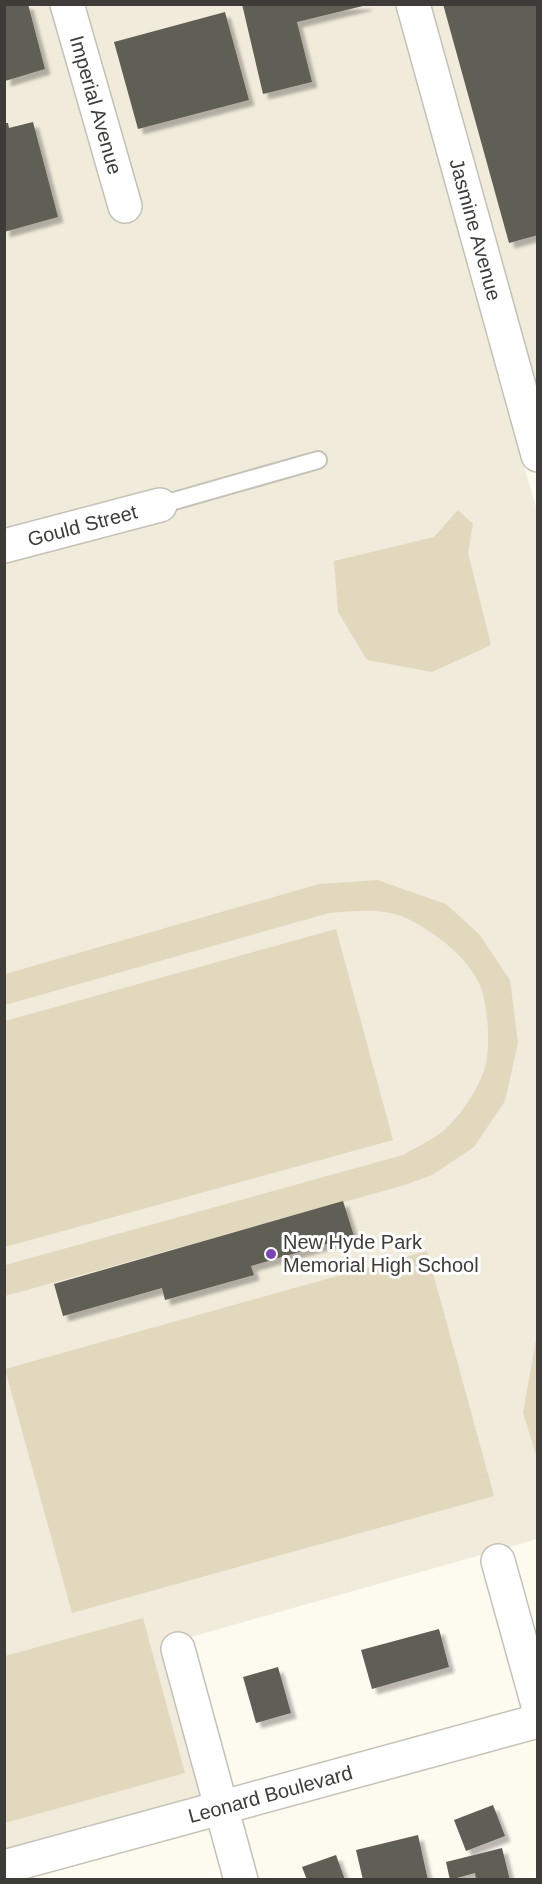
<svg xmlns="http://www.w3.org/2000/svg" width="542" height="1884" viewBox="0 0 542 1884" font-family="Arial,sans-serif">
<defs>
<filter id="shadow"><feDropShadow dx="5.5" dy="5.5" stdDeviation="1.5" flood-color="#0004"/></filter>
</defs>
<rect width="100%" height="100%" fill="#fdfaef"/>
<polygon fill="#f1ebdb" points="5,5 537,5 537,388 508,396 519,449 538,514 537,1539 166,1644 209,1797 5,1853"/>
<g fill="#e1d8be">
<polygon points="458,510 473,524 468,553 491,645 432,672 367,660 338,612 334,561 434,537"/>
<path d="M 377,880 L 446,904 L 480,935 L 510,980 L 518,1043 L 505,1101 L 474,1147 L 432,1175 L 405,1185 L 5,1296 L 5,1265 L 403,1155 C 416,1147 431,1141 443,1131 C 460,1117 479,1088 485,1067 C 491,1047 488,1004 480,985 C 468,958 436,933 410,920 C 385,907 356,911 329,913 L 5,1005 L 5,974 L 319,884 Z"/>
<polygon points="336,929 393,1140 5,1247 5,1021"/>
<polygon points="427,1251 494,1496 72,1613 5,1369"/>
<polygon points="537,1334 537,1458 523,1413"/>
<polygon points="143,1618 185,1773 5,1823 5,1656"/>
</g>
<g fill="#615e55" filter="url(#shadow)">
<polygon points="5,4 28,4 45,69 5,81"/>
<polygon points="242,4 367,4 367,5 297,22 312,82 263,94"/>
<polygon points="443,4 538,4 538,235 509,243"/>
<polygon points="225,12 249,100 138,129 114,42"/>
<polygon points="33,122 58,217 4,232 4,123 8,123 9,128"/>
<polygon points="343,1201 354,1236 251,1266 254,1275 165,1300 162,1288 63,1316 54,1284"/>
<polygon points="439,1629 449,1667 372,1689 361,1650"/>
<polygon points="278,1667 291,1713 256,1723 243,1677"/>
<polygon points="493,1805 505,1836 466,1851 454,1820"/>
<polygon points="418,1835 428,1880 363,1880 356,1850"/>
<polygon points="502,1848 510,1880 476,1880 475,1873 450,1880 446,1862"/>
<polygon points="336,1855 345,1880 307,1880 302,1867"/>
</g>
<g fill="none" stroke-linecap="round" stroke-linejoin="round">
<defs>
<polyline id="lane" points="160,505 318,460"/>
<g id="street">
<path id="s1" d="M 67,4 L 125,206"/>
<path id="s2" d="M 413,4 L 538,455"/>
<path id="s3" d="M 4,546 L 160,505"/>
<polyline points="498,1561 538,1705"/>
<polyline points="178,1649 241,1880"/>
<path id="s4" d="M 4,1867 L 538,1721"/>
</g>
</defs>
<use href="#lane" stroke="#c4c1b7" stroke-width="20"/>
<use href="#street" stroke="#c4c1b7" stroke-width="36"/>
<use href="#lane" stroke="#fff" stroke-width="16"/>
<use href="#street" stroke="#fff" stroke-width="33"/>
</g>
<circle fill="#7a43b9" stroke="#fff" stroke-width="2" cx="271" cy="1254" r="6"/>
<g text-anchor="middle" stroke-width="6" stroke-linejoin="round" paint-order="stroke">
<g font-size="20" fill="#3d3c38" stroke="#fff">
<text dy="7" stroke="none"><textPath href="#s1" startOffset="105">Imperial Avenue</textPath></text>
<text dy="7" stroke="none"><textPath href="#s2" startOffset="234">Jasmine Avenue</textPath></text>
<text dy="7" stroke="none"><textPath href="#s3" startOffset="81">Gould Street</textPath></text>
<text dy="7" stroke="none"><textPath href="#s4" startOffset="276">Leonard Boulevard</textPath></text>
</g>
<g font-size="20" fill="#3d3c38" stroke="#fff" text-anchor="start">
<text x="283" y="1249">New Hyde Park<tspan x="283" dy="23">Memorial High School</tspan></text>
</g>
</g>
<rect width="542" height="1884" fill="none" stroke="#3d3c38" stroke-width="12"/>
</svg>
